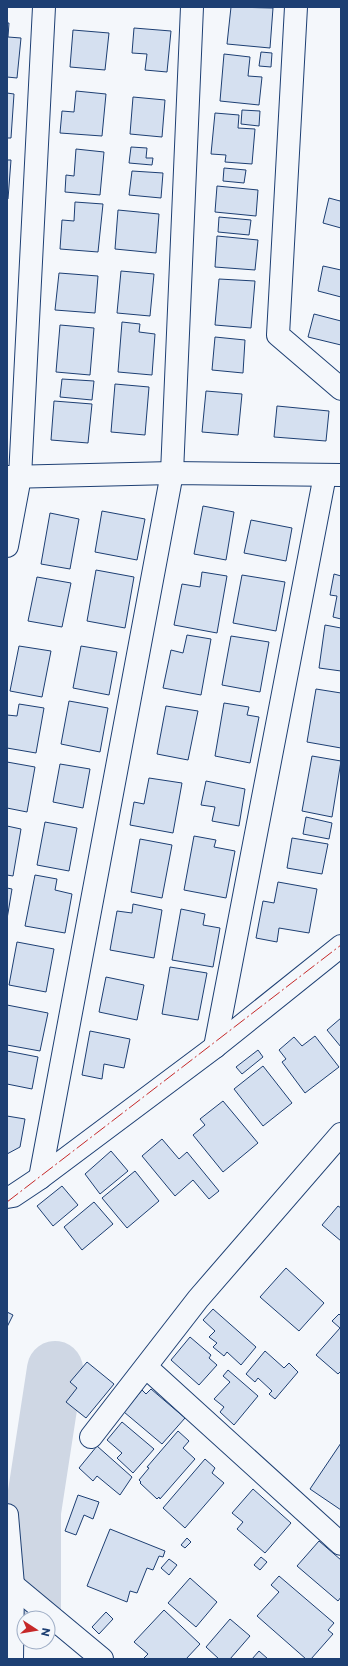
<svg xmlns="http://www.w3.org/2000/svg" width="348" height="1666" viewBox="0 0 348 1666" font-family="Commissioner,sans-serif">
<rect width="100%" height="100%" fill="#f4f7fb"/>
<g fill="none" stroke-linecap="round" stroke-linejoin="round">
<polyline stroke="#cfd7e4" stroke-width="56" points="33,1618 33,1512 55,1369"/>
</g>
<g fill="#d5e0f0" stroke="#1d3f73">
<polygon points="231,7 273,8 270,48 227,44"/>
<polygon points="7,23 9,23 8,37 21,38 17,78 7,77"/>
<polygon points="134,28 171,31 167,72 145,70 147,54 132,53"/>
<polygon points="73,30 109,33 105,70 70,67"/>
<polygon points="261,52 272,53 271,67 259,66"/>
<polygon points="224,54 250,57 248,76 262,77 259,105 220,101"/>
<polygon points="76,91 106,94 102,136 60,133 62,111 74,112"/>
<polygon points="7,93 14,94 11,138 7,138"/>
<polygon points="133,97 165,100 162,137 130,134"/>
<polygon points="242,110 260,111 259,126 241,124"/>
<polygon points="215,113 239,115 238,128 255,129 252,164 225,162 226,155 211,154"/>
<polygon points="131,147 147,148 146,158 153,158 152,165 129,163"/>
<polygon points="76,149 104,152 100,195 65,192 66,175 74,176"/>
<polygon points="7,160 11,160 8,199 7,199"/>
<polygon points="224,168 246,170 244,183 223,181"/>
<polygon points="132,171 163,173 161,198 129,195"/>
<polygon points="217,186 258,190 256,216 215,212"/>
<polygon points="329,198 340,201 341,199 341,228 323,223"/>
<polygon points="75,202 103,204 98,252 60,249 62,220 74,221"/>
<polygon points="118,210 159,214 156,253 115,249"/>
<polygon points="219,217 251,220 249,235 218,232"/>
<polygon points="217,236 258,240 255,270 215,267"/>
<polygon points="323,266 341,270 341,297 318,291"/>
<polygon points="121,271 154,274 150,316 117,313"/>
<polygon points="59,273 98,276 95,313 55,310"/>
<polygon points="219,279 255,281 251,328 215,325"/>
<polygon points="314,314 341,321 341,345 308,337"/>
<polygon points="122,322 140,324 139,332 155,334 152,375 118,372"/>
<polygon points="60,325 94,328 90,375 56,372"/>
<polygon points="215,337 245,340 243,373 212,370"/>
<polygon points="62,379 94,381 92,400 60,397"/>
<polygon points="115,384 149,387 145,435 111,432"/>
<polygon points="206,391 242,394 238,435 202,432"/>
<polygon points="54,401 92,404 88,443 51,440"/>
<polygon points="277,406 329,411 326,441 274,437"/>
<polygon points="203,506 234,512 226,560 194,554"/>
<polygon points="102,511 145,519 137,560 95,552"/>
<polygon points="50,513 79,519 70,569 41,564"/>
<polygon points="251,520 292,528 286,561 244,553"/>
<polygon points="96,570 134,577 125,628 87,621"/>
<polygon points="202,572 227,576 217,633 174,625 182,584 200,587"/>
<polygon points="334,574 341,576 341,619 333,617 337,596 330,595"/>
<polygon points="242,575 285,582 276,631 233,623"/>
<polygon points="37,577 71,583 62,627 28,621"/>
<polygon points="325,625 341,628 341,671 319,668"/>
<polygon points="187,635 211,639 201,695 163,688 171,650 183,653"/>
<polygon points="231,636 269,642 260,692 222,685"/>
<polygon points="19,646 51,651 42,697 10,691"/>
<polygon points="81,646 117,652 109,695 73,688"/>
<polygon points="316,689 341,693 341,748 307,742"/>
<polygon points="69,701 108,708 100,752 61,744"/>
<polygon points="224,703 249,707 247,715 259,717 250,763 215,756"/>
<polygon points="19,704 44,708 36,753 7,748 7,715 17,716"/>
<polygon points="166,706 198,711 188,760 157,754"/>
<polygon points="312,756 341,761 332,817 302,811"/>
<polygon points="7,762 35,767 27,812 7,808"/>
<polygon points="60,764 90,769 83,808 53,802"/>
<polygon points="149,778 182,783 173,833 130,825 134,802 144,804"/>
<polygon points="206,781 245,789 239,826 212,821 215,807 201,805"/>
<polygon points="306,817 332,823 329,839 303,834"/>
<polygon points="45,822 77,828 69,871 37,865"/>
<polygon points="7,826 21,829 13,876 7,875"/>
<polygon points="194,836 216,840 214,847 235,851 226,898 184,890"/>
<polygon points="292,838 328,844 322,874 287,868"/>
<polygon points="140,839 172,845 162,898 131,892"/>
<polygon points="35,875 57,879 55,890 72,894 65,933 25,926"/>
<polygon points="278,882 317,889 309,933 279,928 277,942 256,938 263,901 274,903"/>
<polygon points="7,888 12,889 7,919"/>
<polygon points="133,904 162,910 154,958 110,950 117,911 132,913"/>
<polygon points="181,909 205,914 203,925 220,928 213,967 172,960"/>
<polygon points="17,942 54,949 46,992 9,985"/>
<polygon points="170,967 207,973 198,1020 162,1014"/>
<polygon points="106,977 144,985 137,1020 99,1012"/>
<polygon points="7,1005 48,1013 40,1051 7,1045"/>
<polygon points="341,1018 341,1047 327,1030"/>
<polygon points="90,1031 130,1039 124,1068 104,1064 102,1079 82,1075"/>
<polygon points="315,1036 339,1067 305,1093 282,1062 286,1059 279,1050 294,1037 302,1046"/>
<polygon points="258,1050 263,1057 242,1074 236,1067"/>
<polygon points="7,1051 38,1057 32,1089 7,1084"/>
<polygon points="263,1066 292,1103 263,1126 234,1089"/>
<polygon points="223,1101 258,1143 223,1172 193,1135 205,1125 200,1119"/>
<polygon points="7,1116 25,1119 20,1147 7,1154"/>
<polygon points="162,1139 179,1159 187,1152 219,1191 209,1199 193,1180 175,1196 142,1156"/>
<polygon points="111,1151 128,1171 100,1194 85,1174"/>
<polygon points="135,1171 159,1201 127,1228 102,1198"/>
<polygon points="62,1186 78,1205 53,1226 37,1206"/>
<polygon points="94,1202 113,1224 82,1250 64,1227"/>
<polygon points="338,1206 341,1208 341,1241 322,1225"/>
<polygon points="286,1268 324,1303 299,1331 260,1297"/>
<polygon points="213,1309 256,1347 241,1365 227,1352 224,1356 213,1347 217,1343 209,1337 215,1331 203,1320"/>
<polygon points="7,1312 13,1315 7,1327"/>
<polygon points="339,1314 341,1316 341,1371 338,1374 316,1355 340,1328 332,1321"/>
<polygon points="190,1337 211,1355 209,1358 217,1365 199,1385 171,1360"/>
<polygon points="265,1351 284,1368 289,1363 298,1372 275,1399 269,1394 272,1391 258,1378 255,1382 246,1374"/>
<polygon points="87,1362 114,1384 86,1418 66,1402 77,1388 70,1382"/>
<polygon points="228,1370 258,1396 234,1425 220,1412 224,1407 214,1399 230,1382 223,1376"/>
<polygon points="151,1389 185,1418 162,1444 124,1412 142,1390 146,1394"/>
<polygon points="122,1422 154,1449 133,1473 117,1458 122,1453 107,1440"/>
<polygon points="178,1431 189,1441 183,1448 195,1459 160,1499 159,1497 157,1499 140,1483 141,1482 139,1480 149,1468 147,1467"/>
<polygon points="341,1443 341,1510 310,1489"/>
<polygon points="97,1446 132,1477 120,1495 97,1476 93,1481 79,1468"/>
<polygon points="205,1459 215,1468 212,1473 224,1483 185,1528 163,1508"/>
<polygon points="253,1489 291,1523 265,1553 237,1529 243,1522 232,1513"/>
<polygon points="78,1495 99,1502 93,1519 84,1515 76,1535 65,1531"/>
<polygon points="110,1529 165,1551 163,1557 159,1556 153,1570 147,1568 137,1593 130,1591 127,1602 87,1586"/>
<polygon points="187,1538 191,1542 185,1548 181,1545"/>
<polygon points="319,1541 341,1560 341,1597 338,1601 297,1566"/>
<polygon points="261,1557 267,1562 260,1570 254,1565"/>
<polygon points="169,1559 177,1565 169,1575 161,1568"/>
<polygon points="279,1576 334,1623 328,1630 333,1634 311,1659 306,1659 257,1616 279,1592 271,1585"/>
<polygon points="190,1578 217,1602 196,1627 168,1603"/>
<polygon points="164,1610 200,1644 186,1659 145,1659 144,1658 148,1654 134,1642"/>
<polygon points="106,1612 113,1619 99,1634 92,1627"/>
<polygon points="230,1619 250,1636 230,1659 219,1659 206,1647"/>
<polygon points="259,1651 268,1659 252,1659"/>
</g>
<g fill="none" stroke-linecap="round" stroke-linejoin="round">
<defs>
<g id="street">
<polyline points="296,7 278,335 341,389"/>
<polyline points="7,546 20,477 44,7"/>
<polyline points="215,1047 325,475"/>
<polyline points="40,1178 172,473 192,7"/>
<polyline points="7,1197 13,1196 40,1178 215,1047 341,946"/>
<polyline points="146,1367 341,1544"/>
<polyline points="91,1437 198,1299 341,1134"/>
<polyline points="7,1515 13,1585 12,1659"/>
<polyline points="13,1585 102,1659"/>
</g>
<polyline id="secondary" points="7,477 172,473 341,475"/>
</defs>
<use href="#street" stroke="#1d3f73" stroke-width="24"/>
<use href="#secondary" stroke="#1d3f73" stroke-width="24"/>
<use href="#street" stroke="#f4f7fb" stroke-width="22"/>
<use href="#secondary" stroke="#f4f7fb" stroke-width="22"/>
<polyline stroke="#c62828" stroke-width="1" stroke-dasharray="14 3 2 3" stroke-linecap="butt" points="7,1202 341,945"/>
</g>
<rect width="348" height="1666" fill="none" stroke="#1d3f73" stroke-width="16"/>
<g transform="translate(36 1630) rotate(102)"><circle r="19" fill="#f4f7fb" stroke="#9eadc5"/>
<path d="M0-3L7 15L0 10L-7 15Z" fill="#c62828"/>
<text y="-6" font-size="11" font-weight="bold" text-anchor="middle" fill="#1d3f73">N</text>
</g>
</svg>
